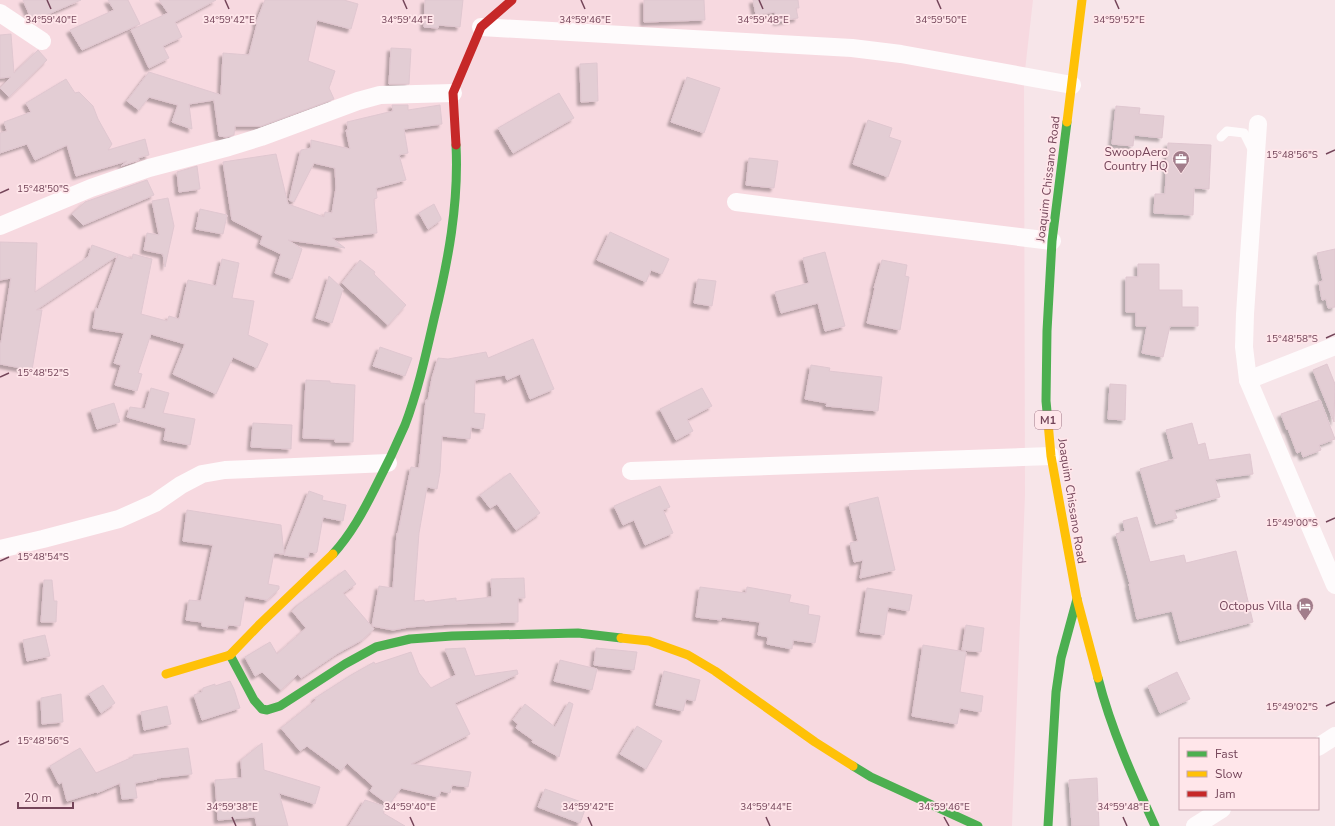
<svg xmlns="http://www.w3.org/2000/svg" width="1335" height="826" viewBox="0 0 1335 826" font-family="'Nunito Sans',sans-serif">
<defs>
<filter id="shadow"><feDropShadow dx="-3.5" dy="3.5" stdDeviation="1" flood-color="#0004"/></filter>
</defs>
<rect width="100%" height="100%" fill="#f7e5e9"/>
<polygon fill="#f7d9e0" points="0,0 1033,0 1024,79 1025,495 1012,826 0,826"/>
<g fill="#e3cdd4" stroke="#e0c7d0" filter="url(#shadow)">
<polygon points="23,0 81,0 32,21"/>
<polygon points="108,0 128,0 140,24 82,50 70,30 114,10"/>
<polygon points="159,0 216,0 175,22 182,37 163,46 169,58 149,68 131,30 168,13"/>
<polygon points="265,0 344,0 358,4 351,29 317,20 308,61 335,71 329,88 334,99 261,126 235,126 234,135 226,137 219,136 214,100 189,104 192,129 172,122 178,105 149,97 139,110 127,101 149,72 221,95 223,53 249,55 257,24 256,23"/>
<polygon points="425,0 463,0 460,27 439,25 438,28 424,27"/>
<polygon points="644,0 704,0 705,20 644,22"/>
<polygon points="753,0 798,0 799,8 796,8 798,18 777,22 775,12 756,15"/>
<polygon points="11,34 14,73 38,50 47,60 9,97 0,88 11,77 0,78 0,35"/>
<polygon points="391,48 411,49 409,84 389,84"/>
<polygon points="597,63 598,101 581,102 580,64"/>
<polygon points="687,77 720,88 704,133 671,122"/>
<polygon points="66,79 75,93 79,92 93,106 98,119 112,144 108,150 145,139 149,155 138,158 139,160 121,166 127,161 76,176 67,145 35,160 27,144 0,153 0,133 7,131 4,122 31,112 26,103"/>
<polygon points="559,93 574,118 513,153 498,128"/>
<polygon points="392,105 408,105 408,110 440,105 442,124 404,129 408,153 399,155 406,180 376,188 377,198 374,199 377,233 332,238 345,248 288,240 302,249 292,279 275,273 281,254 260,244 263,236 232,220 223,162 276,154 288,204 324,217 325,212 332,213 336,188 335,168 314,163 294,202 289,200 301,150 311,148 311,140 350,149 346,130 348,130 347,122 393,111"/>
<polygon points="1116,106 1140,108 1139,114 1164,116 1162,138 1134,135 1133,146 1112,144"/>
<polygon points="868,120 892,128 889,137 901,141 888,177 853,164"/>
<polygon points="1168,143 1211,145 1209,189 1194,188 1193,215 1154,213 1155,194 1165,194"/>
<polygon points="749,158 778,161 774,188 746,185"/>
<polygon points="197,166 200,189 179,192 177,172"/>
<polygon points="147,180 154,195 83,225 72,214 85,202"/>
<polygon points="168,198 174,226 165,267 163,254 144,250 147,233 159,235 152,201"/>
<polygon points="434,204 441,218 441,220 428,229 419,213"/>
<polygon points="200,209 227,215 223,234 196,229"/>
<polygon points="610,232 669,259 662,274 651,270 646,282 597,260"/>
<polygon points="0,242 37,243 35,292 88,257 92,245 132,259 133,254 152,259 141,314 167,321 169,316 179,319 188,280 216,286 222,259 239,263 232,298 254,301 248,335 268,344 257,368 233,357 216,394 173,374 185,344 151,334 138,373 142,374 137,391 115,385 121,365 114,363 124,333 93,328 96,308 98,309 118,255 36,310 42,310 32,370 0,364 0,343 1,343 11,278 0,280"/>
<polygon points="1335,249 1335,307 1328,308 1326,299 1322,300 1319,282 1323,281 1317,253"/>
<polygon points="825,252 845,326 825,331 818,303 781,313 775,292 809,283 803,258"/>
<polygon points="360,260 375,272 374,274 406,305 388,325 342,283"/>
<polygon points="882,260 907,265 905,276 909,277 900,330 867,323 875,288 874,288"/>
<polygon points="1138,264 1159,264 1159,290 1182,290 1182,307 1198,307 1198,326 1170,326 1163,357 1142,353 1147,326 1136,326 1136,312 1126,312 1126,277 1138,277"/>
<polygon points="329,276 343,289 332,323 316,318"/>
<polygon points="698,279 716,281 712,306 694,303"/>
<polygon points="533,339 554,389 530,399 520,374 507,380 505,375 475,380 474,413 485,414 483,429 471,427 470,439 442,436 440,472 437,489 427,487 419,533 414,601 424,600 425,602 456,598 456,601 492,597 491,579 524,578 525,598 518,598 518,622 451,624 409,627 393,630 372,626 379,586 393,588 397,533 398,533 411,467 419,468 426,400 428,400 432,378 438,358 448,359 486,352 488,358"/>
<polygon points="380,347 412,358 405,376 373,366"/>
<polygon points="1327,364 1335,384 1334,422 1313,370"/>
<polygon points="811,365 830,368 829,371 882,377 878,411 826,406 827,403 805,399"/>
<polygon points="306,380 330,381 330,383 355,385 353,442 335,442 335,439 303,438"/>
<polygon points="1110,384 1126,385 1125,420 1108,419"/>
<polygon points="151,388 169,393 163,413 195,419 190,445 164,440 166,428 127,417 130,407 145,409"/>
<polygon points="702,388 712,406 687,419 693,431 676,440 660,409"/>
<polygon points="1320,400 1335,439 1319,445 1321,450 1303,457 1301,451 1297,453 1288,429 1287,430 1281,414"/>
<polygon points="114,403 120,422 97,429 91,410"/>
<polygon points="253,423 292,425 291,449 251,447"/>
<polygon points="1192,423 1198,445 1205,443 1209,460 1250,454 1253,474 1215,479 1220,497 1174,510 1177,518 1156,524 1140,469 1174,459 1166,430"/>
<polygon points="510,473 540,513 516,530 497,504 490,508 480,495"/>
<polygon points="660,486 670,507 663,510 673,533 645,545 634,520 623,525 614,506"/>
<polygon points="309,491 323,496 322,500 346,505 343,521 323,517 317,552 316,553 309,552 308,558 284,555"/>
<polygon points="878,497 895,570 860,578 863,560 854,562 850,543 858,541 849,504"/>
<polygon points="187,510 281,525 284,554 274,553 268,584 279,586 279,589 267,600 245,596 240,626 228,625 227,629 202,626 202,622 186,620 189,600 201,601 213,545 183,541"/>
<polygon points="1137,517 1150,562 1184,555 1186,563 1236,551 1253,622 1180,641 1172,611 1137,619 1129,584 1130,584 1116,534 1125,531 1123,521"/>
<polygon points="345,570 356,584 343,593 374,629 362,640 338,653 301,678 298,674 281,690 262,672 255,676 245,657 270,642 277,654 306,628 292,611 299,604"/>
<polygon points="44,580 52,580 54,601 57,601 56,622 41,622"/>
<polygon points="700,587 746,593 747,587 791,595 789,602 809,606 808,614 820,616 815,643 793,640 792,649 767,644 768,637 758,635 760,622 722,617 721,620 696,617"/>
<polygon points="867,588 912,595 909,611 888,607 884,635 860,632"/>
<polygon points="966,625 984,628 981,652 962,650"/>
<polygon points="45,635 50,656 27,661 23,640"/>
<polygon points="923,645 966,652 960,692 983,696 981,712 960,708 957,724 912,716"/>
<polygon points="465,648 475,676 517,670 518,674 455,703 470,734 411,764 471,772 468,787 452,785 450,793 441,791 438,797 401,788 389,805 370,791 373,786 347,763 341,771 307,746 300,751 281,728 316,700 315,698 351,675 374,662 375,664 411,652 419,673 431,688 456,675 445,649"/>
<polygon points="596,648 637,652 634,670 594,665"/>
<polygon points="560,660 597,669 592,690 554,681"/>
<polygon points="664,671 700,680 695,701 686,699 683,711 656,705"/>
<polygon points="1177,672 1190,699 1160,713 1148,686"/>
<polygon points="230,681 234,689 240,708 202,720 194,695 202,692 203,688 215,684 215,686"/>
<polygon points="103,685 115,703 101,713 89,694"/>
<polygon points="61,694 63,722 42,724 41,698"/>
<polygon points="569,702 573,704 559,757 532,742 533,740 516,728 518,724 513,720 525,704 555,727"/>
<polygon points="167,706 171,724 144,730 141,712"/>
<polygon points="637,726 662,741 646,769 620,754"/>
<polygon points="262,743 264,770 320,787 315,804 279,793 288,826 257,826 255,817 218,820 215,780 242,778 241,760"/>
<polygon points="80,748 96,773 133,757 133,755 188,748 192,774 157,778 157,779 135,783 137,798 122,799 120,783 97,793 96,792 67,801 62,782 59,784 50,766"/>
<polygon points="1097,778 1099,826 1072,826 1069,780"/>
<polygon points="545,789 587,804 580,823 538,807"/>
<polygon points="365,800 387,807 383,813 405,826 349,826"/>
</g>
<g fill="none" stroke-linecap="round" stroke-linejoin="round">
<polyline stroke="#fefbfc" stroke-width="9" points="1221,137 1227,131 1244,133 1253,151"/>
<g stroke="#fefbfc" stroke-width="18">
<polyline points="0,13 42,41"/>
<polyline points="481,27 852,48 901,54 1072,85"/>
<polyline points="1258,124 1245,314 1244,347 1248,380 1335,585"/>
<polyline points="736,202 1052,241"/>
<polyline points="0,226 91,188 149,168 229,147 261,137 358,101 380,95 453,93"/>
<polyline points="1248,380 1335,346"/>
<polyline points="631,471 1051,456"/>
<polyline points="0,549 43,539 119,519 155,503 181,485 202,474 225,470 388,463"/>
<polyline points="1318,747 1335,736"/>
<polyline points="1195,826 1222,809"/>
</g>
<g stroke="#4caf50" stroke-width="9">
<polyline points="1048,422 1046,401 1047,331 1052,241 1067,122"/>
<path d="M 333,554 C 351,534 363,512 375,488 C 386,467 396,446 405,425 C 418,391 426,354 434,319 C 448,262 459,204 456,145"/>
<polyline points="230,655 254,700 262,709 267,710 280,706 345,664 376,647 410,639 452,636 578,633 621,638"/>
<path d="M 1098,678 C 1111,729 1133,778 1155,826"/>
<polyline points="853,766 871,777 978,826"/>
<polyline points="1048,826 1056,692 1061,658 1077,599"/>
</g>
<g stroke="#ffc107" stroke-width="9">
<polyline points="1067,122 1082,0"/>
<polyline points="1048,422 1051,456 1077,599 1098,678"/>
<polyline points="621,638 649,641 688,655 715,671 815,742 853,766"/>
<polyline points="166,674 230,655 260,624 333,554"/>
</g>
<polyline stroke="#c62828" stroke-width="9" points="456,145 453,93 481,27 512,0"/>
</g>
<path fill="none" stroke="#744559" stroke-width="1.5" d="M 47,0 L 51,9M 225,0 L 229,9M 403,0 L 407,9M 581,0 L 585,9M 759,0 L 763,9M 937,0 L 941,9M 1115,0 L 1119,9M 1326,154 L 1335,150M 0,193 L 9,189M 1326,338 L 1335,334M 0,377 L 9,373M 1326,522 L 1335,518M 0,561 L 9,557M 1326,706 L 1335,702M 0,745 L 9,741M 232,817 L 236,826M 410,817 L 414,826M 588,817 L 592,826M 766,817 L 770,826M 944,817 L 949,826M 1123,817 L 1127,826"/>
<defs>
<symbol id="office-pin" viewBox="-11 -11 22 30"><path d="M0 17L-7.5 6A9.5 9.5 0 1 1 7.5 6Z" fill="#a27d8b" stroke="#ffe6ea"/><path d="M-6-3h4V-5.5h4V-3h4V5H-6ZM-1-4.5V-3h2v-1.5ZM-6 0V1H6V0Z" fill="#fff"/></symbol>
<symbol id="hotel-pin" viewBox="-11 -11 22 30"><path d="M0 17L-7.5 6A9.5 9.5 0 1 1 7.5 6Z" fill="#a27d8b" stroke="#ffe6ea"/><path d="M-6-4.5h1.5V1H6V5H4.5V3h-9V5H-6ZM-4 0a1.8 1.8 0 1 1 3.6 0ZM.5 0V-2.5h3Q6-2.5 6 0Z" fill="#fff"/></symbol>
</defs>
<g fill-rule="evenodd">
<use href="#office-pin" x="1171" y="149" width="20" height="27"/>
<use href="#hotel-pin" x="1295" y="596" width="20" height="27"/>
</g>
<g text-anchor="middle" stroke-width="3.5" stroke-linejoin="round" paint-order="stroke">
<rect fill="#ffe6ea" stroke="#9e7584" stroke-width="1" x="1035" y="411" width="26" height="18" rx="3"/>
<g font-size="11" font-weight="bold" fill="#744559">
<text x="1048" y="424">M1</text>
</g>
<g font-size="12" fill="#744559" stroke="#ffe6ea" text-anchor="end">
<text x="1168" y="156">SwoopAero<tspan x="1168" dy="14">Country HQ</tspan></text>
<text x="1292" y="610">Octopus Villa</text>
</g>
<g font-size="12" fill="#744559" stroke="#ffe6ea">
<text transform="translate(1048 179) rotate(-83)" y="4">Joaquim Chissano Road</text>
<text transform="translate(1072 501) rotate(81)" y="4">Joaquim Chissano Road</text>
</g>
</g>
<g font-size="10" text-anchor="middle" fill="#744559" stroke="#ffe6ea" stroke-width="3.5" stroke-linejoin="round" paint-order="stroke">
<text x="407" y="23">34°59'44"E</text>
<text x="763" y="23">34°59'48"E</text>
<text x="1119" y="23">34°59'52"E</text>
<text x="51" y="23">34°59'40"E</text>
<text x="229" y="23">34°59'42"E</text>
<text x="585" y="23">34°59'46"E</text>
<text x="941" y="23">34°59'50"E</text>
<text x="1292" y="158">15°48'56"S</text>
<text x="43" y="192">15°48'50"S</text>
<text x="1292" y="342">15°48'58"S</text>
<text x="43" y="376">15°48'52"S</text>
<text x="1292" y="526">15°49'00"S</text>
<text x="43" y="560">15°48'54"S</text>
<text x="1292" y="710">15°49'02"S</text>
<text x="43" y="744">15°48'56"S</text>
<text x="232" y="810">34°59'38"E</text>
<text x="410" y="810">34°59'40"E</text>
<text x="588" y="810">34°59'42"E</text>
<text x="766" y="810">34°59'44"E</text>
<text x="944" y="810">34°59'46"E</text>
<text x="1123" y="810">34°59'48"E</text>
</g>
<rect x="1179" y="738" width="140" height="72" fill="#ffe6ea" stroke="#c7a6b0"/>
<rect x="1187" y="751" width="20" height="6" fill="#4caf50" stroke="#c7a6b0"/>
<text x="1215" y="758" font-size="12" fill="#744559">Fast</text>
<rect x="1187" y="771" width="20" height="6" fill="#ffc107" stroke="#c7a6b0"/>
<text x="1215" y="778" font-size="12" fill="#744559">Slow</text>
<rect x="1187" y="791" width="20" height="6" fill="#c62828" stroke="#c7a6b0"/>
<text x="1215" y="798" font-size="12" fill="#744559">Jam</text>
<path d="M18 802v6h55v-6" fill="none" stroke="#744559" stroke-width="2"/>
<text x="24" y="802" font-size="12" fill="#744559" stroke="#ffe6ea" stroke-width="3" paint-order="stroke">20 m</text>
</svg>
